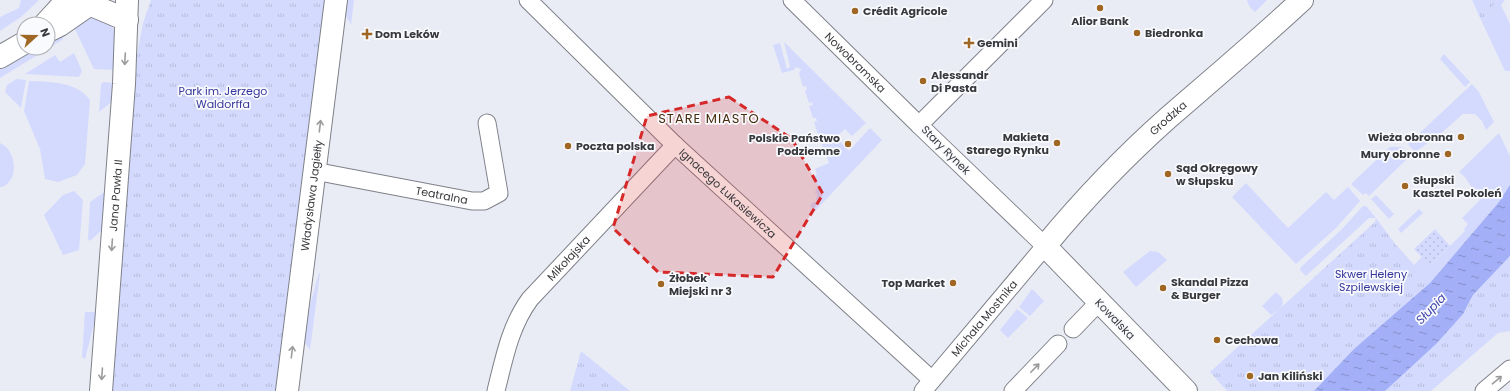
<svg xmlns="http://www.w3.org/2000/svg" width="1510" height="391" viewBox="0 0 1510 391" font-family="Poppins,sans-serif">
<defs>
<pattern id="park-tufts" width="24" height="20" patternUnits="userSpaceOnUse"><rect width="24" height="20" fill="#d3dafe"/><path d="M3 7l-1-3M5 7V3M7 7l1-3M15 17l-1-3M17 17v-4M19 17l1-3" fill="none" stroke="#b6bcdb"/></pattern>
<pattern id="garden-dots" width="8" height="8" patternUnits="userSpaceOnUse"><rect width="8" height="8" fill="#d3dafe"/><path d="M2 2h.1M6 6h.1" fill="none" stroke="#b6bcdb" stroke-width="1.8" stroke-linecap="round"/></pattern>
<pattern id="water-ripples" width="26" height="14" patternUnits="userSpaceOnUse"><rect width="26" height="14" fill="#a3aff7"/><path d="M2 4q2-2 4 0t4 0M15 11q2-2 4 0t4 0" fill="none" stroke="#868fc9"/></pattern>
</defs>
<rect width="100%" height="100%" fill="#eaecf5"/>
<g fill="#d3dafe">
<polygon points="21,0 39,0 21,17 0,31 0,17 19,8"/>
<polygon points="347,0 354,0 351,25 345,14"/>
<polygon points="1247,0 1267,0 1255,12 1249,6"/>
<polygon points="1497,0 1505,0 1501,5 1510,24 1510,71 1505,71 1482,22"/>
<polygon points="92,16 110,24 116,33 115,70 94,69 73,25"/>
<polygon points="64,35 62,40 0,78 0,68 37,48 48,48 48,41"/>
<polygon points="784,42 866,123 852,136 845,129 836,137 849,151 870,128 882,140 815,211 810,206 813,202 816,202 817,194 815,193 816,189 819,188 813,176 817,175 815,169 829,163 819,137 822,137 821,134 818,135 814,122 817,121 816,118 813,118 809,106 813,105 812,102 809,103 805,91 807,89 806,86 803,87 799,73 801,69 795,67 794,70 782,73 773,45 780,43 787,69 790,67"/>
<polygon points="74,53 82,71 79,77 25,74 55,55 60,62"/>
<polygon points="1444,54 1470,82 1465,87 1440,59"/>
<polygon points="17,79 26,80 21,108 5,92 7,85"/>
<path d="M 29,81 C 51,82 76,81 90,100 L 85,164 L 77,175 L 58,182 L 45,179 L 40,149 L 24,111 Z"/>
<polygon points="104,82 114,83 113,101 99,112 101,84"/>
<polygon points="1472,84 1479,92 1494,122 1486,130 1482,121 1475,114 1463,114 1439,135 1415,152 1408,144"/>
<polygon points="1499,133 1510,156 1510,185 1499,202 1430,283 1354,349 1314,391 1278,391 1396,245 1414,265 1422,257 1430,266 1465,231 1464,229 1468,224 1462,218 1480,200 1465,177 1459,172"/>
<path d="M 0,143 C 16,149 20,180 2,187 L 0,187 Z"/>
<polygon points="1390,147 1402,147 1410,156 1369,196 1366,193 1363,195 1351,184"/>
<polygon points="1246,183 1288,228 1326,192 1334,200 1348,187 1360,201 1336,228 1296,264 1232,197"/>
<polygon points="74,191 83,200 79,250 63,255 44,215 63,195"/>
<polygon points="106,191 103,229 90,241 88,239 90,202"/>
<polygon points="1376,195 1394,214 1389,219 1371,199"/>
<polygon points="1363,206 1366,206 1376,218 1369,218 1306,276 1300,270 1301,267 1341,230"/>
<polygon points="1419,209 1423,213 1401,233 1398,229"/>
<polygon points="1150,251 1158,252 1167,260 1136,287 1123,272"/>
<polygon points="319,273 320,273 310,350 303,340 304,327"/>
<polygon points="1032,289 1044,301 1030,316 1019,307"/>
<polygon points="1276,292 1282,298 1283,303 1281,308 1271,315 1262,306"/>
<polygon points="1017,309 1028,318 1008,338 1000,330"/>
<polygon points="85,312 97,312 85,359 82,357"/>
</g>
<g fill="url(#park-tufts)">
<polygon points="151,0 325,0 278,391 110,391 134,71 143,23"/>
<polygon points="1472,0 1497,0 1482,22"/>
<polygon points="1376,218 1396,245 1430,283 1354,349 1314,391 1227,391 1210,372 1375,222"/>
<polygon points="1510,256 1510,331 1498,333 1431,391 1385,391 1468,306 1473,295"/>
<polygon points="581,351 630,391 570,391"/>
</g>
<polygon fill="url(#garden-dots)" points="1435,229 1450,246 1430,266 1414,249"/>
<polygon fill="url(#water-ripples)" points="1510,185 1510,256 1473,295 1463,314 1436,344 1385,391 1314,391 1354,349 1430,283 1499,202"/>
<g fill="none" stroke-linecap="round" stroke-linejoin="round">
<defs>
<g id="street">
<path id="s1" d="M 528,0 L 675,145 L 932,380"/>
<path id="s2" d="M 792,0 L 919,125"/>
<path id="s3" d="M 314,171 L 472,201 L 484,201 L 499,193 L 487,123"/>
<polyline points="1073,329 1099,302"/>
<path id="s4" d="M 496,391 C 504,359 510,326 530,299 L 675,145"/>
<path id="s5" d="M 923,391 L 1045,246 L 919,125 L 1044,0"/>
<polyline points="1013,391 1058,344"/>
<polyline points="1484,391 1510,369"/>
</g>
<g id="secondary">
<polyline points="89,4 127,20"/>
<polyline points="45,24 67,0"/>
<polyline points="48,31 60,25 96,0"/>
<polyline points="0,57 24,43"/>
<path id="s6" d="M 101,391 L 124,84 L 127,0"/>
<path id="s7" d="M 287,391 L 336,0"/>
<path id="s8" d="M 1186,391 L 1045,246 C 1083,200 1125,156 1169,117 C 1214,78 1259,40 1302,0"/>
</g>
</defs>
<use href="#street" stroke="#7f8189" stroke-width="19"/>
<use href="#secondary" stroke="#7f8189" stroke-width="24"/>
<use href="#street" stroke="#fff" stroke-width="17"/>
<use href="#secondary" stroke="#fff" stroke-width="22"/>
</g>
<defs><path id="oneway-shaft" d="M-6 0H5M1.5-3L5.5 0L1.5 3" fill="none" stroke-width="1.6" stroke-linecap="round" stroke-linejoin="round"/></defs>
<g stroke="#9c9c9e">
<use href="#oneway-shaft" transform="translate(125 59) rotate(93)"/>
<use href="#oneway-shaft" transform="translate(320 126) rotate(-83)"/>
<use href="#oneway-shaft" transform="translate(112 245) rotate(94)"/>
<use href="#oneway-shaft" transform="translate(292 352) rotate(-83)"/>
<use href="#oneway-shaft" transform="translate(1035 368) rotate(-46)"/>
<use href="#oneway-shaft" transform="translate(102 374) rotate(94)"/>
<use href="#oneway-shaft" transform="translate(1497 380) rotate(-40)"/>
</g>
<path fill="#d62828" fill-opacity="0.2" stroke="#d62828" stroke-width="3" stroke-dasharray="8 5" stroke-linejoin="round" d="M 729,97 L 792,139 L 823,194 L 773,277 L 658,272 L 613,228 L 647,116 Z"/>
<g fill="#9f6624" stroke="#f9fafd" stroke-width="1.5">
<circle cx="1100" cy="8" r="4"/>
<circle cx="855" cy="11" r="4"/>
<circle cx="1137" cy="33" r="4"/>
<path d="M365 28h4v4h4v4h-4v4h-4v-4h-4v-4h4z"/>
<path d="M967 37h4v4h4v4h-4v4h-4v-4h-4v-4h4z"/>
<circle cx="923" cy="81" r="4"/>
<circle cx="1461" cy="137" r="4"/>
<circle cx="1057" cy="143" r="4"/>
<circle cx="848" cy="144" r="4"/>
<circle cx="568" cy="146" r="4"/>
<circle cx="1448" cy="154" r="4"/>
<circle cx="1168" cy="174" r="4"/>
<circle cx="1405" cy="186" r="4"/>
<circle cx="953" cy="283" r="4"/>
<circle cx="661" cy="284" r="4"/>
<circle cx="1163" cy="288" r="4"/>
<circle cx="1217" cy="340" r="4"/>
<circle cx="1250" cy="376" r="4"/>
</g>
<g text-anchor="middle" stroke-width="3.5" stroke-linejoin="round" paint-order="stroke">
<g font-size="11" font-weight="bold" fill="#38393c" stroke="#f9fafd" text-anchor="start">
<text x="863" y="15">Crédit Agricole</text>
<text x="1100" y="25" text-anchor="middle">Alior Bank</text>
<text x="1145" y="37">Biedronka</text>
<text x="375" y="38">Dom Leków</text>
<text x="977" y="47">Gemini</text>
<text x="931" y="79">Alessandr<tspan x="931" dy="13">Di Pasta</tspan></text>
<text x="1049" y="141" text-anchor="end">Makieta<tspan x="1049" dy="13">Starego Rynku</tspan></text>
<text x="1453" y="141" text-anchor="end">Wieża obronna</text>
<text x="840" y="142" text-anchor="end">Polskie Państwo<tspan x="840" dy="13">Podziemne</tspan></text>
<text x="576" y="150">Poczta polska</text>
<text x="1440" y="158" text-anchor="end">Mury obronne</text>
<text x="1176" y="172">Sąd Okręgowy<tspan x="1176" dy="13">w Słupsku</tspan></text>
<text x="1413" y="184">Słupski<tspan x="1413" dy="13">Kasztel Pokoleń</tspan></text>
<text x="669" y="282">Żłobek<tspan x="669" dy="13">Miejski nr 3</tspan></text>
<text x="1171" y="286">Skandal Pizza<tspan x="1171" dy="13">&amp; Burger</tspan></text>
<text x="945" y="287" text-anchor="end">Top Market</text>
<text x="1225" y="344">Cechowa</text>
<text x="1258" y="380">Jan Kiliński</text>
</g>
<g font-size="11" fill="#38393c" stroke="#f9fafd">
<text dy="4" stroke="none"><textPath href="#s2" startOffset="89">Nowobramska</textPath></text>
<text dy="4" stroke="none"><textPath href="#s8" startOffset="380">Grodzka</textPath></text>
<text transform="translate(946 150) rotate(45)" y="4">Stary Rynek</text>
<text dy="4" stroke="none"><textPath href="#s1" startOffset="278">Ignacego Łukasiewicza</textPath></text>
<text dy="4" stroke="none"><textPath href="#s7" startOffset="197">Władysława Jagiełły</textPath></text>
<text dy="4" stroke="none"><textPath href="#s3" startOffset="130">Teatralna</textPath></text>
<text dy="4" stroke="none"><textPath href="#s6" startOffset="196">Jana Pawła II</textPath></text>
<text dy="4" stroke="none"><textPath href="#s4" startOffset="155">Mikołajska</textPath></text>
<text dy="4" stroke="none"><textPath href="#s5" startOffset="95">Michała Mostnika</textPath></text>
<text transform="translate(1115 319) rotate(46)" y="4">Kowalska</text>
</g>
<g font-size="11" fill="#35369b" stroke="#f9fafd">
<text x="223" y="95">Park im. Jerzego<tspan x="223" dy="13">Waldorffa</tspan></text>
<text x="1371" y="278">Skwer Heleny<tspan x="1371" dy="13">Szpilewskiej</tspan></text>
</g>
<g font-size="12" font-style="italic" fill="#4146ab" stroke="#f9fafd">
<text transform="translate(1431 309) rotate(-46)" y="4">Słupia</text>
</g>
<g font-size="13" letter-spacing="1" fill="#482d0d" stroke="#f9fafd">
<text x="709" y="123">STARE MIASTO</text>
</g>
</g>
<g transform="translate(36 36) rotate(69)"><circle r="19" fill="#f9fafd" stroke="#acadb0"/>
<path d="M0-3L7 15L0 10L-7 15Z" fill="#9f6624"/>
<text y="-6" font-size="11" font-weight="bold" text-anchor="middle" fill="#38393c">N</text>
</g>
</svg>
